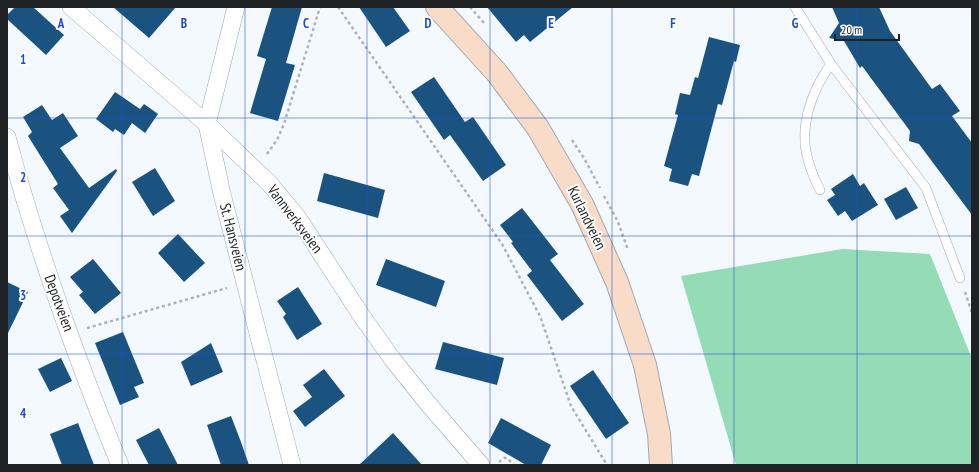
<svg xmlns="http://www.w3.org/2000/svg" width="979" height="472" viewBox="0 0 979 472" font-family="'PT Sans Narrow',sans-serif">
<rect width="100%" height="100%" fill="#f3f9fe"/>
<polygon fill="#94dcb5" points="842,249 930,254 972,359 972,465 736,465 681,276"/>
<g fill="#1b5380">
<polygon points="15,7 33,7 64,35 46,55 7,19 7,15"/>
<polygon points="113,7 176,7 149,38"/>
<polygon points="272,7 302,7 286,63 295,65 278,121 250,113 266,59 257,56"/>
<polygon points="359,7 393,7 410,31 386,47"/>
<polygon points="487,7 573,7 530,42 524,35 516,42"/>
<polygon points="832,7 879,7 890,31 932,89 940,84 960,111 952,116 972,143 972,215 919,144 909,141 910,131 862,66 860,68 844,41 829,38 839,23"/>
<polygon points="709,37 740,45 736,62 734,61 722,105 718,104 699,176 692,174 688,186 669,181 672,169 664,166 678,115 675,114 680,93 690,95 695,77 698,78"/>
<polygon points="434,77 465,122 473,117 506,165 483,181 450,135 444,140 411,92"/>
<polygon points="115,92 140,109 144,104 158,114 145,133 132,123 124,135 115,129 113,132 96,119"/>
<polygon points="42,105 52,120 63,113 78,136 60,148 89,188 116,169 117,171 72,233 60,216 69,210 53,188 58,184 28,136 32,132 23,117"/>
<polygon points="155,168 175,201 153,216 132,182"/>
<polygon points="324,173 385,190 378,218 317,201"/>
<polygon points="853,174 860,186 864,183 878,205 852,221 845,211 838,216 827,200 835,195 831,189"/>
<polygon points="906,187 918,208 896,220 884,199"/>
<polygon points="522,208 558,254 550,260 584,304 562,321 527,275 532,271 511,243 513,242 500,225"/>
<polygon points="178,234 205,263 184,282 158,253"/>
<polygon points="93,259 121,293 95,314 79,295 83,292 70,277"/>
<polygon points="386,259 445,281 436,307 376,285"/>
<polygon points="7,282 28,292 7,335"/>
<polygon points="298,287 322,324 297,340 283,317 286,314 277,301"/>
<polygon points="123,332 144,383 134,387 139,397 120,405 95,343"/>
<polygon points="443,342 504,358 497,385 435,369"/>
<polygon points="211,343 223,372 191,386 181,362"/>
<polygon points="61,358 72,381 50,392 38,369"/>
<polygon points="324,369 345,396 305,427 293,411 312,397 303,385"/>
<polygon points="593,370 629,423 606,439 570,386"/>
<polygon points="231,416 241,442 249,465 221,465 207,425"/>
<polygon points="501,418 551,445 541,465 526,465 488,443"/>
<polygon points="78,423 94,465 62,465 50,434"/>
<polygon points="159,428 178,465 149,465 136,440"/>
<polygon points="393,433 422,465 359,465"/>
</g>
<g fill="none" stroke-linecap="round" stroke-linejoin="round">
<defs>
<g id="lane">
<polyline points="795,7 831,64 926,188 960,278"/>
<path d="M 820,190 C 813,177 806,158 805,143 C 803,115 815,86 831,64"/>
</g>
<g id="street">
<polyline points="71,7 207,124 269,183 298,218 361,315 393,360 430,406 481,465"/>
<polyline points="236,7 207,124 222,194 292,465"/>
<path d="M 7,137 C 37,249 76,358 120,465"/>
</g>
<polyline id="secondary" points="437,7 497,73 538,128 582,204 617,282 645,365 659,434 661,465"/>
</defs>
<use href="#lane" stroke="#a1a8af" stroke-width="10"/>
<use href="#street" stroke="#a1a8af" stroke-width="18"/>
<use href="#secondary" stroke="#a1a8af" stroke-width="24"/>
<g stroke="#adb2b6" stroke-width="2.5" stroke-dasharray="3 3" stroke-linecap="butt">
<polyline points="338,7 502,244 540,316 571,406 607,465"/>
<polyline points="470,7 484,23"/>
<polyline points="572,140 584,158 600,188"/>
<polyline points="267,154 277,140 284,124 320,7"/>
<polyline points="604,196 618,222 628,250"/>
<polyline points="965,292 972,313"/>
<polyline points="87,328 227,288"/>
<polyline points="499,462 504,458 507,458 514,465"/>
</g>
<use href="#lane" stroke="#fff" stroke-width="9"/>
<use href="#street" stroke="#fff" stroke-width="17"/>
<use href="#secondary" stroke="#f8dcc8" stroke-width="22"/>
</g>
<path fill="none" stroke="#1d4ed8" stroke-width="1" stroke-opacity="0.55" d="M 122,7 L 122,465M 245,7 L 245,465M 367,7 L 367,465M 490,7 L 490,465M 612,7 L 612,465M 734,7 L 734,465M 857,7 L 857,465M 7,118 L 972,118M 7,236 L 972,236M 7,354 L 972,354"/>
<g text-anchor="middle" stroke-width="4" stroke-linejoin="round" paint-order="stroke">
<g font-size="15" fill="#1f2224" stroke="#fff">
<text transform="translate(587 218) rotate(64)" y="5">Kurlandveien</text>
<text transform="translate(295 219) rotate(53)" y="5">Vannverksveien</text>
<text transform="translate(233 237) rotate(76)" y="5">St. Hansveien</text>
<text transform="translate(59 303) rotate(70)" y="5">Depotveien</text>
</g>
</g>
<g font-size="13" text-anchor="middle" font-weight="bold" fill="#1d4ed8" stroke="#fff" stroke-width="4" stroke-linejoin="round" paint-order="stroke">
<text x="61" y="28">A</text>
<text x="184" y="28">B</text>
<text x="306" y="28">C</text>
<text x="428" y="28">D</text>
<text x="551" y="28">E</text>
<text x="673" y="28">F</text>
<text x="795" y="28">G</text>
<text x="23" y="64">1</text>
<text x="23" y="182">2</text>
<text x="23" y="300">3</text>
<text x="23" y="418">4</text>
</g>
<rect width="979" height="472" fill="none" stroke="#1f2224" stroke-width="16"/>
<path d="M835 34v6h64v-6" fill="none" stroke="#1f2224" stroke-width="2"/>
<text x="841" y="34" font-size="12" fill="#1f2224" stroke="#ffffff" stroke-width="3" paint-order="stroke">20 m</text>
</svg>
